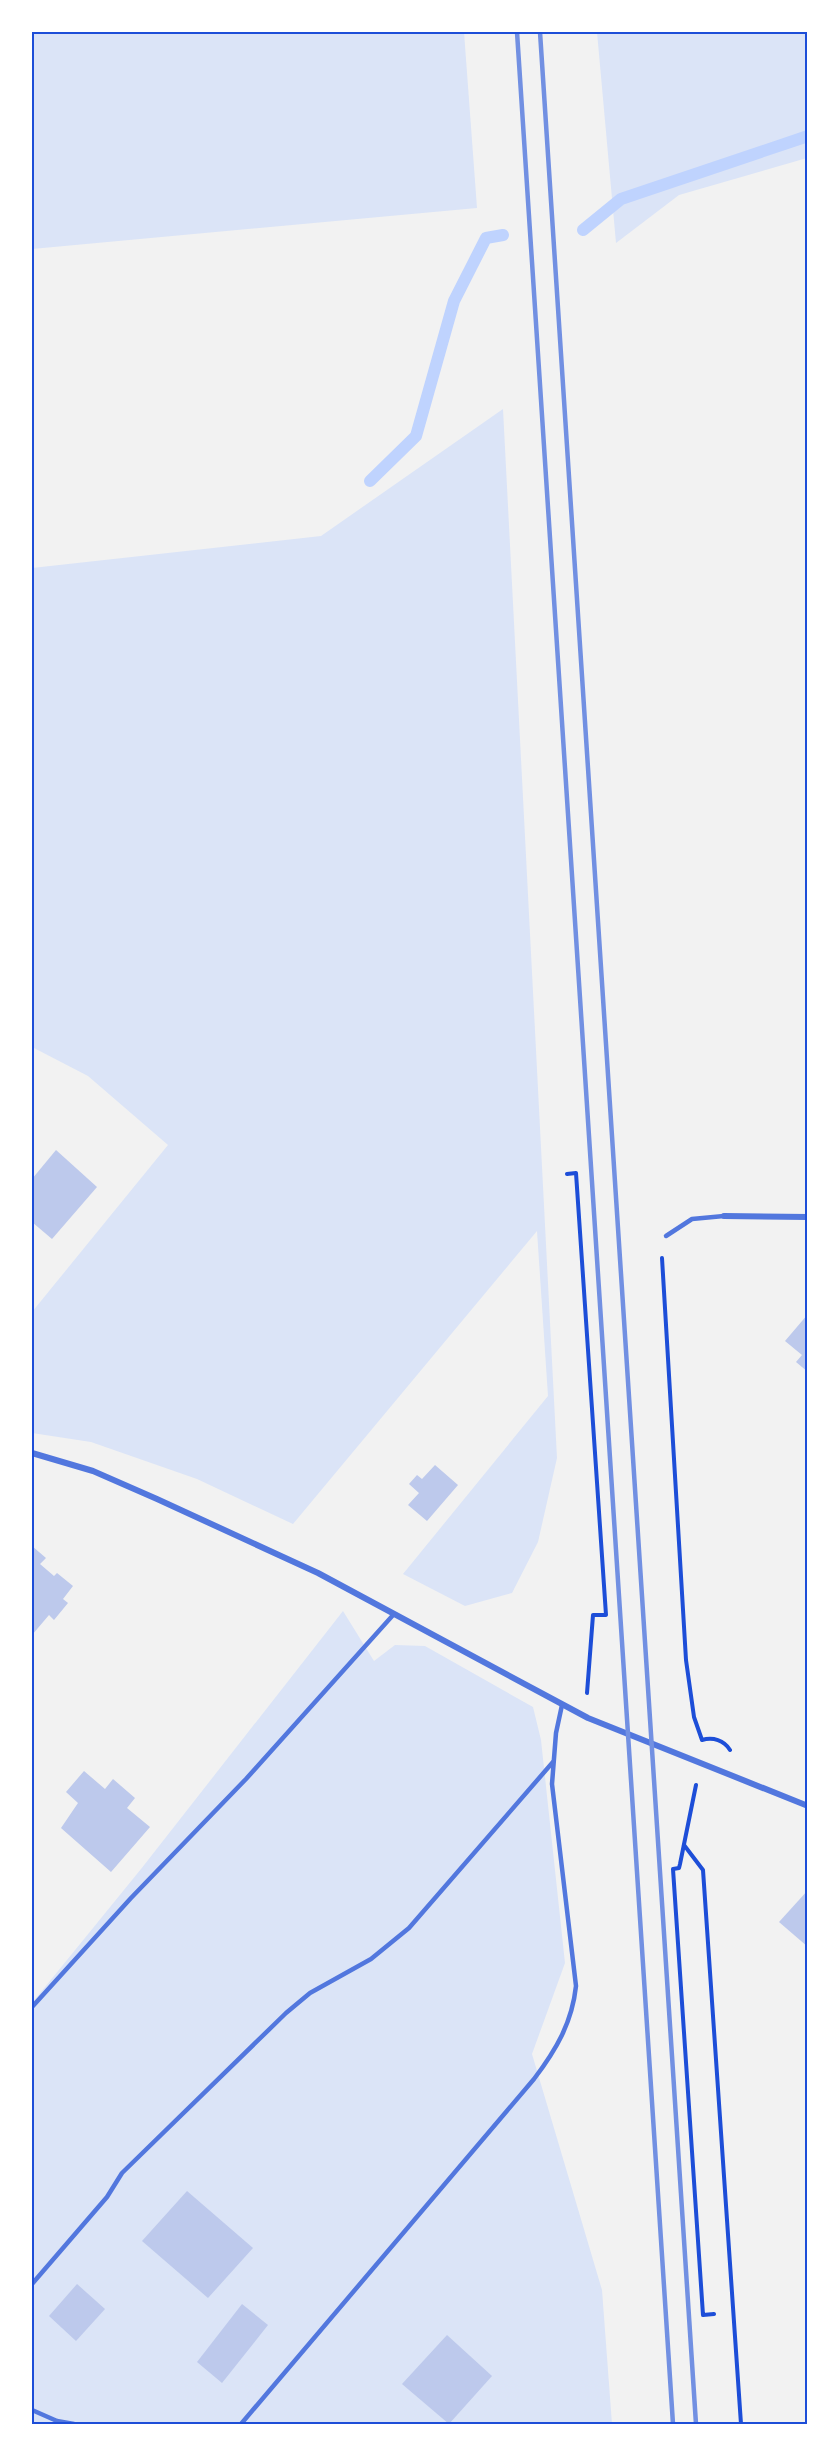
<svg xmlns="http://www.w3.org/2000/svg" width="839" height="2456" viewBox="0 0 839 2456" font-family="'DejaVu Sans',sans-serif">
<rect width="100%" height="100%" fill="#f2f2f2"/>
<g fill="#dbe4f7">
<polygon points="32,32 464,32 477,208 32,249"/>
<polygon points="597,32 807,32 807,158 679,195 616,243"/>
<polygon points="503,409 557,1458 538,1542 512,1593 465,1606 403,1574 548,1396 537,1231 293,1524 197,1479 91,1442 32,1433 32,1312 168,1145 88,1076 32,1047 32,568 321,536"/>
<polygon points="343,1611 374,1661 395,1645 425,1646 533,1707 541,1740 565,1963 532,2054 602,2290 612,2424 32,2424 32,2003 141,1869"/>
</g>
<g fill="none" stroke-linecap="round" stroke-linejoin="round">
<g stroke="#bfd3fe" stroke-width="12">
<polyline points="583,230 621,199 808,136"/>
<polyline points="370,481 416,436 454,301 486,238 503,235"/>
</g>
</g>
<g fill="#bdc9ec">
<polygon points="56,1150 97,1187 52,1239 32,1222 32,1179"/>
<polygon points="808,1314 808,1372 796,1362 802,1355 785,1341"/>
<polygon points="435,1465 458,1485 427,1521 408,1505 419,1493 409,1484 417,1475 422,1479"/>
<polygon points="32,1546 46,1558 40,1564 54,1576 57,1573 73,1586 63,1599 68,1603 54,1620 49,1615 32,1635"/>
<polygon points="84,1771 105,1789 113,1779 135,1798 127,1808 150,1827 111,1872 61,1828 78,1803 66,1792"/>
<polygon points="808,1890 808,1947 779,1922"/>
<polygon points="187,2191 253,2248 208,2298 142,2241"/>
<polygon points="77,2284 105,2309 76,2341 49,2316"/>
<polygon points="242,2304 268,2325 222,2383 197,2362"/>
<polygon points="447,2335 492,2376 449,2424 402,2384"/>
</g>
<g fill="none" stroke-linecap="round" stroke-linejoin="round">
<g stroke="#1d4ed8" stroke-width="4">
<polyline points="567,1174 576,1173 606,1615 593,1615 587,1693"/>
<path d="M 662,1258 L 686,1660 L 694,1717 L 702,1740 C 713,1737 724,1740 730,1750"/>
<polyline points="696,1785 680,1864 679,1868 673,1869 703,2315 714,2314"/>
<polyline points="684,1845 703,1870 741,2424"/>
</g>
<g stroke="#5277de" stroke-width="4.5">
<polyline points="666,1236 692,1219 724,1216"/>
<polyline points="32,2007 131,1898 246,1779 394,1614"/>
<polyline points="32,2284 107,2197 122,2173 286,2013 310,1993 371,1959 409,1928 553,1762"/>
<polyline points="32,2410 57,2421 74,2424"/>
<path d="M 241,2424 L 534,2079 C 556,2050 572,2023 576,1986 L 552,1784 L 556,1733 L 562,1705"/>
</g>
<g stroke="#5277de" stroke-width="6">
<polyline points="724,1216 808,1217"/>
<polyline points="32,1453 93,1471 157,1499 318,1573 588,1718 808,1806"/>
</g>
<g stroke="#7290e2" stroke-width="4.5">
<polyline points="517,32 673,2424"/>
<polyline points="540,32 696,2424"/>
</g>
</g>
<rect width="839" height="2456" fill="none" stroke="#ffffff" stroke-width="66"/>
<rect x="33" y="33" width="773" height="2390" fill="none" stroke="#1d4ed8" stroke-width="2"/>
</svg>
